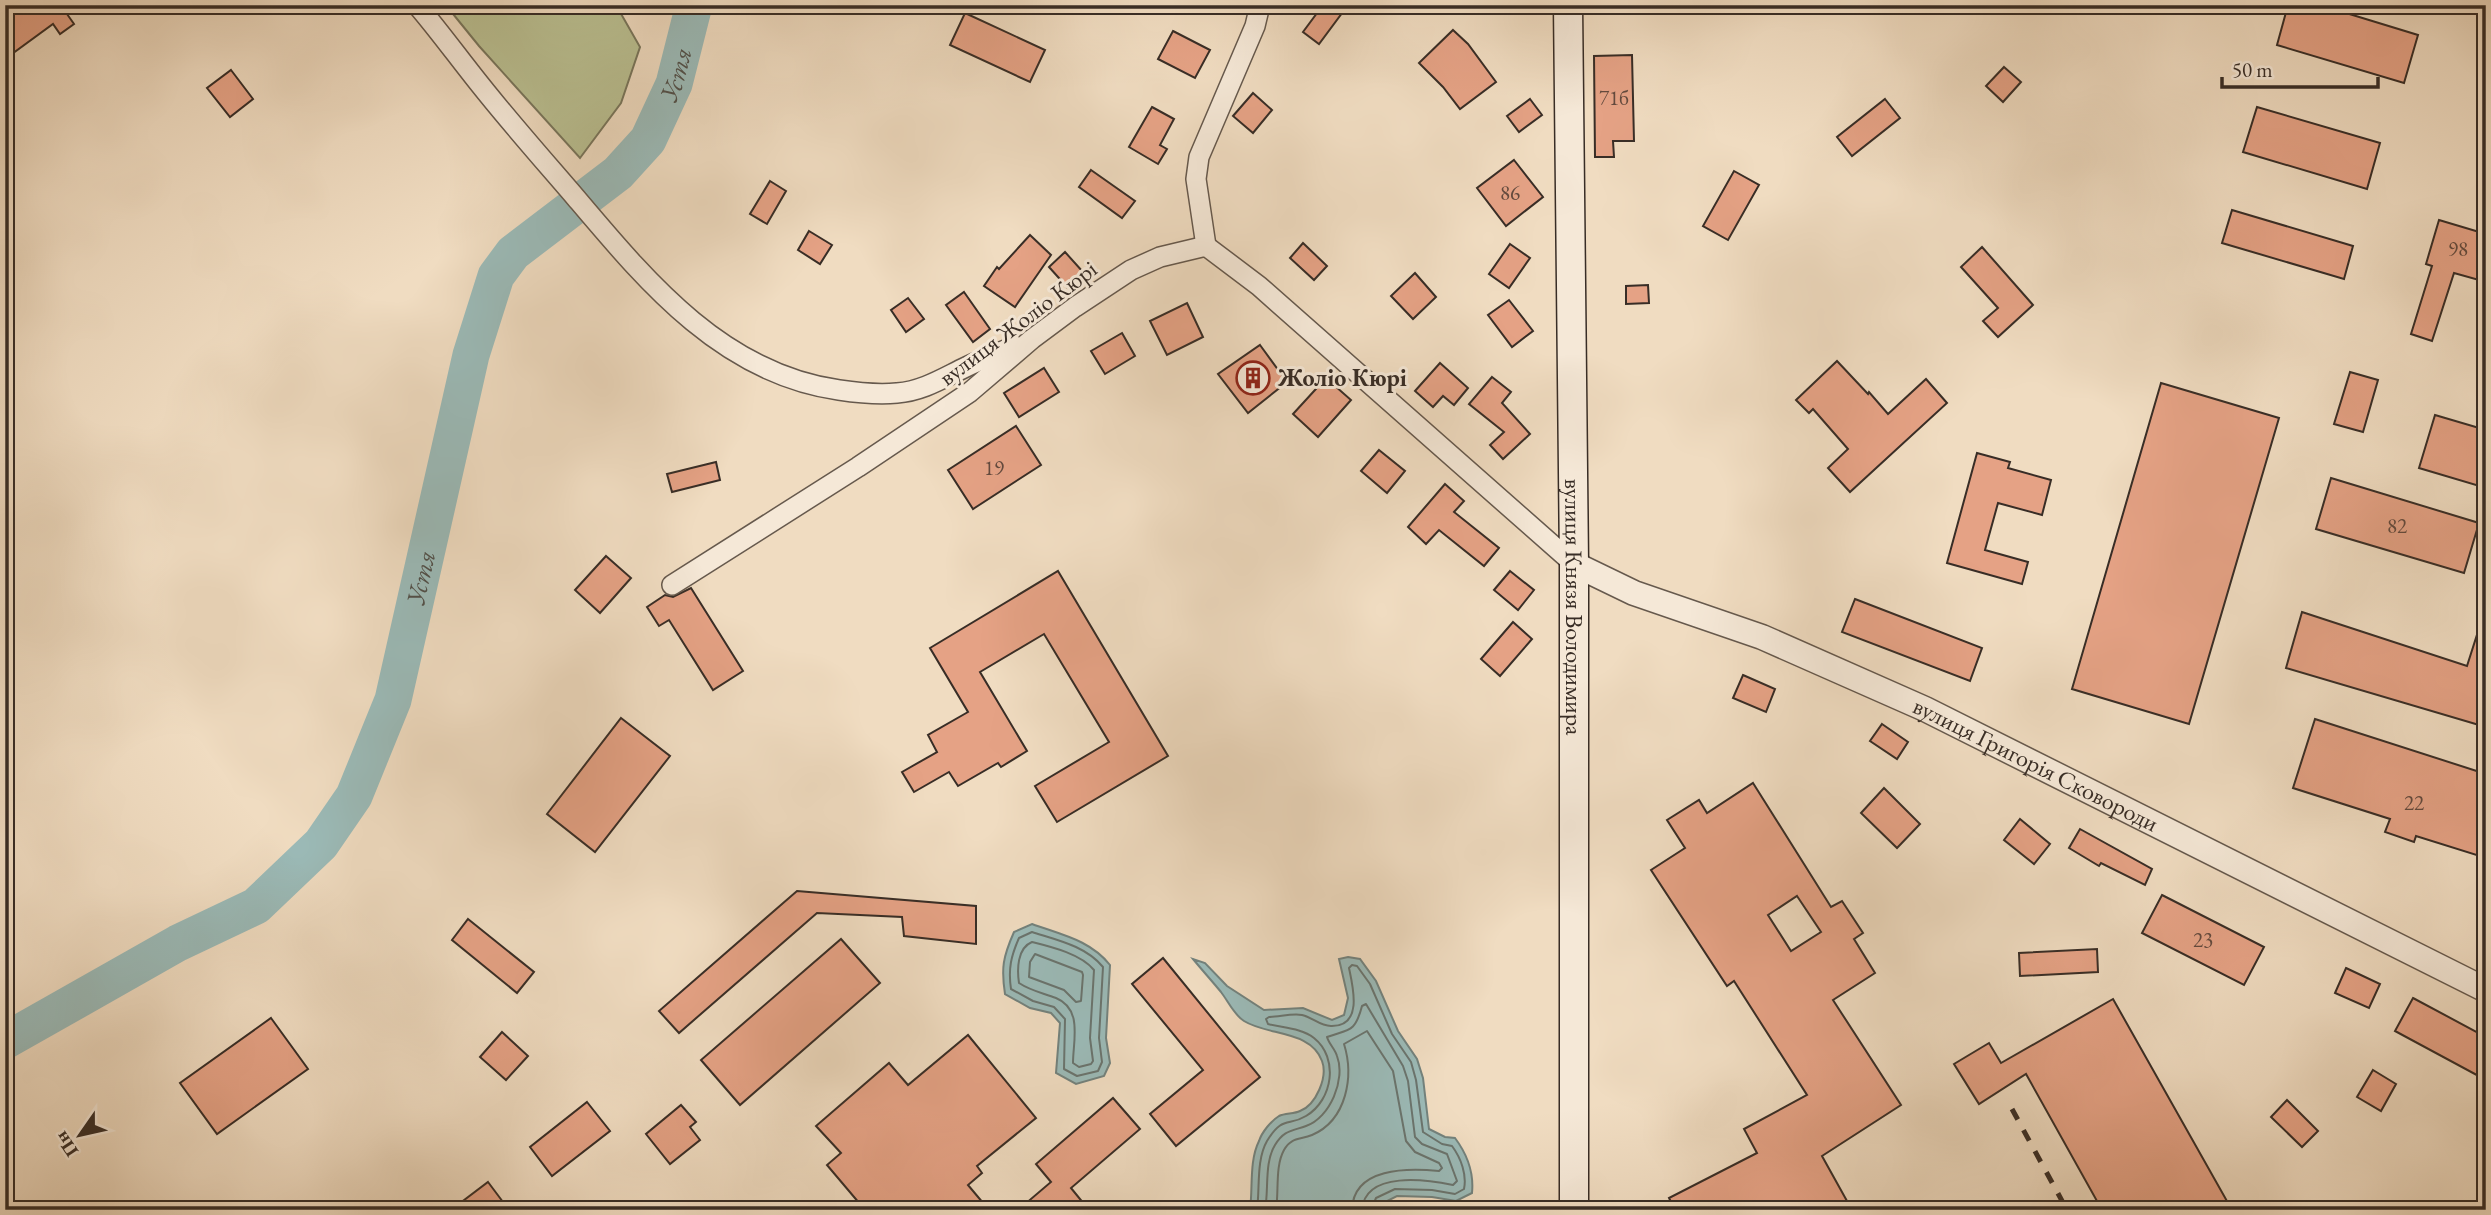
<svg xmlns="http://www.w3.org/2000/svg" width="2491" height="1215" viewBox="0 0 2491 1215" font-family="'EB Garamond',serif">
<rect width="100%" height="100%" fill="#f0dcc1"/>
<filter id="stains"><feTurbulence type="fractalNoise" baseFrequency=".00286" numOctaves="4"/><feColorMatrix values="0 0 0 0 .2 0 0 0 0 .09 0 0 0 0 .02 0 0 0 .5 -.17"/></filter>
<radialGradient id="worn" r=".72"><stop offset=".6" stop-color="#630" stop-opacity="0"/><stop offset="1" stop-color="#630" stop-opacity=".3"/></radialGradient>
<polygon fill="#bac092" stroke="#79765c" stroke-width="2" points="453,5 616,5 640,47 621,103 580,158 479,46 449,9"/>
<g fill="#9bbab7" stroke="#73827d" stroke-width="2">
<path d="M 1032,924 C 1062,935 1090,940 1110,965 L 1106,1038 L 1110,1063 L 1104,1076 L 1076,1084 L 1056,1073 L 1060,1023 L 1051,1013 L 1030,1008 L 1005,994 C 1001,968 1003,957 1014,932 Z"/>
<path d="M 1348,957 L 1360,959 L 1376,981 L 1398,1031 L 1417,1059 L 1423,1078 L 1429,1129 L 1445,1137 L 1455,1138 C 1467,1154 1474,1173 1472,1193 L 1456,1201 L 1432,1197 L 1397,1196 L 1381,1204 L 1376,1210 L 1250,1210 C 1253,1188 1249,1161 1259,1141 C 1262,1132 1271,1121 1279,1116 C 1285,1113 1294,1114 1300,1111 C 1316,1105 1328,1077 1322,1061 C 1311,1030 1268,1036 1244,1021 C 1234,1015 1228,1001 1221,992 C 1212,981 1202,970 1193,959 L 1205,963 L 1227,986 L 1264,1010 L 1303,1008 L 1332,1020 L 1344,1015 L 1348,998 L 1339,959 Z"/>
</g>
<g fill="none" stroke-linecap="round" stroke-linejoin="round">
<g stroke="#6a746e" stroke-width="2">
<path d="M 1032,932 C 1057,940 1086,946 1103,967 L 1099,1038 L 1102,1062 L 1098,1071 L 1077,1076 L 1064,1069 L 1065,1019 L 1054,1007 L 1033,1001 L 1011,989 C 1008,969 1011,956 1019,938 Z"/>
<path d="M 1032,942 C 1052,947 1081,954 1094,970 L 1090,1038 L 1093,1061 L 1091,1064 L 1079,1067 L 1073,1063 C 1073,1041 1083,1009 1056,998 C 1043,993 1031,991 1019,983 C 1017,970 1017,948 1032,942 Z"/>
<polygon points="1035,954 1082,972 1083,975 1081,1001 1076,1002 1064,990 1029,977 1030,962"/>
<path d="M 1257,1210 C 1260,1189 1256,1160 1267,1141 C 1283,1115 1288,1127 1306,1116 C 1333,1100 1339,1058 1314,1038 C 1301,1028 1283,1028 1268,1024 L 1266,1019 L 1269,1017 C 1279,1017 1292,1013 1302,1015 C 1312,1017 1321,1027 1332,1026 C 1363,1026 1353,987 1349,968 L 1352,965 L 1357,966 L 1370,984 L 1392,1034 L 1411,1062 L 1416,1080 L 1423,1132 L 1442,1144 L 1452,1146 C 1461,1158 1467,1175 1464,1189 L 1455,1194 L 1432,1190 L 1395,1189 L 1376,1198 L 1371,1210"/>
<path d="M 1265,1210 C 1269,1190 1264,1163 1275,1145 C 1284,1130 1292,1131 1306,1126 C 1330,1118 1346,1079 1337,1056 C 1335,1049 1329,1044 1327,1037 C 1349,1029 1355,1033 1362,1006 L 1366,1004 L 1403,1066 L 1408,1081 L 1415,1137 L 1422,1144 L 1447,1154 L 1457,1181 L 1453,1185 C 1428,1180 1365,1170 1362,1210"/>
<path d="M 1276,1210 C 1279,1191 1275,1166 1284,1150 C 1291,1137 1300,1140 1312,1135 C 1347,1120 1354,1076 1344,1044 L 1367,1031 L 1393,1071 L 1406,1141 L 1415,1152 L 1439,1163 L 1442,1168 L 1439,1171 C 1408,1168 1353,1167 1352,1210"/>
</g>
<path stroke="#9bbab7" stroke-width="37" id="s1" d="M 5,1041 L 178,943 L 256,906 L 321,844 L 354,796 L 393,700 L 471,355 L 496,276 L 513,253 L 618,173 L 648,140 L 674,84 L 694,5"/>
</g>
<g fill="#e5a285" stroke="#382d26" stroke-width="2" fill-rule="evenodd">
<polygon points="41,5 78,5 67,14 74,24 60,34 53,24 5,59 5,20 24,6"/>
<polygon points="1323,5 1348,5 1319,44 1303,32"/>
<polygon points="2288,5 2320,5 2418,35 2404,83 2277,45"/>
<polygon points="965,13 1045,50 1030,82 950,45"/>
<polygon points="1453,30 1468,44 1496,82 1460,109 1443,87 1419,63"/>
<polygon points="1173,31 1210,50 1195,78 1158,59"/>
<polygon points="1632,55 1634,141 1613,141 1614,157 1595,157 1594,56"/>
<polygon points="2004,67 2021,82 2003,102 1986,86"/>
<polygon points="231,70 253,99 230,117 207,88"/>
<polygon points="1253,93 1272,110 1253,133 1233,116"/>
<polygon points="1530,99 1542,115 1519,132 1507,116"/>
<polygon points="1885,99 1900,118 1852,156 1837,137"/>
<polygon points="1152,107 1174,119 1160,145 1167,149 1158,164 1129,147"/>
<polygon points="2257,107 2380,143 2367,189 2243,152"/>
<polygon points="1514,160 1543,197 1506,226 1477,188"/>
<polygon points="1091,170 1135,201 1122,218 1079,187"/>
<polygon points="1734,171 1759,185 1728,240 1703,226"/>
<polygon points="770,181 786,191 767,224 750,214"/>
<polygon points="2232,210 2353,246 2344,279 2222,243"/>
<polygon points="2439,220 2486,234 2486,282 2454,273 2432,341 2411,334 2432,266 2426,264"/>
<polygon points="809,231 832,245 820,264 798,250"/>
<polygon points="1030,235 1051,255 1015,307 984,286 997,267 999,269"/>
<polygon points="1303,243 1327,266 1314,280 1290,258"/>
<polygon points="1510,244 1530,258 1509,288 1489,274"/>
<polygon points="1982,247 2033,305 1998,337 1983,321 1998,308 1961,267"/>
<polygon points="1065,252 1083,272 1067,287 1049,267"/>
<polygon points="1415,273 1436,297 1413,319 1391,296"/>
<polygon points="1648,285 1649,303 1626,304 1626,286"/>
<polygon points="964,292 990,329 973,342 946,305"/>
<polygon points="908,298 924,319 906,332 891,310"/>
<polygon points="1509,300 1533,331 1512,347 1488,315"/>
<polygon points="1187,303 1203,337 1167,355 1150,321"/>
<polygon points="1122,333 1135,356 1105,374 1091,351"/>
<polygon points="1260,345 1287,382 1248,413 1218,374"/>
<polygon points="1837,361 1868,394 1869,392 1888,414 1926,379 1947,403 1850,492 1828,468 1848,449 1813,409 1809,413 1796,400"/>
<polygon points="1440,363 1468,388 1454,405 1443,396 1433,407 1415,391"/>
<polygon points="1044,368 1059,392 1019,417 1004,393"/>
<polygon points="2350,372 2378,380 2363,432 2334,424"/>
<polygon points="1492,377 1511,392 1502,403 1530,434 1503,459 1490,445 1504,432 1469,404"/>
<polygon points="1326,378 1351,400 1318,437 1293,414"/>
<polygon points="2161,383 2279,418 2189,724 2072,689"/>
<polygon points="2435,415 2486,430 2486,488 2419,468"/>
<polygon points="1016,426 1041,465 973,509 948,470"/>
<polygon points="1379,450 1405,471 1387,493 1361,471"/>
<polygon points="1977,453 2010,462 2008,468 2051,480 2042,515 1998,503 1985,550 2028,562 2022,584 1947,563"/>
<polygon points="716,462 720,480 672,492 667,474"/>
<polygon points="2331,478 2479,523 2464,573 2316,529"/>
<polygon points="1445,484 1464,501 1454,512 1499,548 1484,566 1439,530 1426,544 1408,527"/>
<polygon points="606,556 631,578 600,613 575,590"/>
<polygon points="1058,571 1168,756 1057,822 1035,786 1109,742 1044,634 980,672 1027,751 1001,767 998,763 958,786 949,772 914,792 902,772 937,752 928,735 968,712 930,648"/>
<polygon points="1510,571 1534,590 1518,610 1494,590"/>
<polygon points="691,588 743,671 713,690 669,620 659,626 647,607 665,595 673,597"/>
<polygon points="1855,599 1982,648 1970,681 1842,632"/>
<polygon points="2302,612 2467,666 2482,619 2486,620 2486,703 2479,725 2286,668"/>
<polygon points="1513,622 1532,639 1500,676 1481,659"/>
<polygon points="1743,675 1775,689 1766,712 1733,698"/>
<polygon points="621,718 670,756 595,852 547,814"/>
<polygon points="2315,719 2486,774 2486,858 2416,836 2414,842 2385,832 2390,819 2293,788"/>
<polygon points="1882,724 1908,742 1897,759 1870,741"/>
<path d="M 1753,783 L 1831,907 L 1842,901 L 1863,933 L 1854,939 L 1875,973 L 1833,1000 L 1901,1105 L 1822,1156 L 1852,1210 L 1675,1210 L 1669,1198 L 1757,1153 L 1744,1129 L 1807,1095 L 1734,981 L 1727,986 L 1651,870 L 1685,848 L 1667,820 L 1699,800 L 1707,813 ZM 1797,896 L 1821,932 L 1791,951 L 1768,915 Z"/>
<polygon points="1884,788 1920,824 1897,848 1861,813"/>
<polygon points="2020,819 2050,844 2034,864 2004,840"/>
<polygon points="2080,829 2152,869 2145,885 2101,863 2099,866 2069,848"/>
<polygon points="797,891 976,906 976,944 904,936 902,917 817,913 679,1033 659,1011"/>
<polygon points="2162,895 2264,947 2244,985 2142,933"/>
<polygon points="468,919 534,972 517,993 452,940"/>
<polygon points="841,939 880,983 740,1105 701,1060"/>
<polygon points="2097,949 2098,972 2020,976 2019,953"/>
<polygon points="1163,958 1260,1077 1176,1146 1150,1114 1203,1070 1132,984"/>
<polygon points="2346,968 2380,984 2369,1008 2335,993"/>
<polygon points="2413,998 2486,1037 2486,1080 2395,1031"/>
<polygon points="2113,999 2232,1210 2102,1210 2026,1074 1979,1104 1954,1064 1989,1043 2001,1063"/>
<polygon points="271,1018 308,1069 217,1134 180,1083"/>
<polygon points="502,1032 528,1056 506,1080 480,1057"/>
<polygon points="968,1035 1036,1118 977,1166 982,1173 968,1185 989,1210 865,1210 827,1165 841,1153 816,1126 889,1063 908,1085"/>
<polygon points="2373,1070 2396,1084 2381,1111 2357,1097"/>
<polygon points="1113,1098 1140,1129 1071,1188 1089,1210 1018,1210 1051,1182 1036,1164"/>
<polygon points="2287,1100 2318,1131 2302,1147 2271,1117"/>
<polygon points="587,1102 610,1131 552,1176 530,1147"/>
<polygon points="681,1105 696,1122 690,1127 700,1140 670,1164 646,1134"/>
<polygon points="488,1182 509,1210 451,1210"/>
</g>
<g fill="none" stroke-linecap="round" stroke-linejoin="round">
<defs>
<g id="minor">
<path d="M 417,5 C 441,33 463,64 486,92 C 515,128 546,163 576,198 C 647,282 723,374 839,390 C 859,393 877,395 897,393 C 923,391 943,378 966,367 C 982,359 999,353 1015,346"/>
<polyline points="1206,246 1196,179 1199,157 1255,26 1260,5"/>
<polyline points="672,585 858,467 970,392 1032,339 1075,307 1131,270 1160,257 1206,246 1259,286 1574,564"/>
</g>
<g id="tertiary">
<path id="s2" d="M 1574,564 L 1634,593 L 1762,637 L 1925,709 L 2486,990"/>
</g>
<g id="secondary">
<path id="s3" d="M 1568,5 L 1574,564 L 1574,1210"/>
</g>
</defs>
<use href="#minor" stroke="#66594d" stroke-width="22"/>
<use href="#tertiary" stroke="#66594d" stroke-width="27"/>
<use href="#secondary" stroke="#382d26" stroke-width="31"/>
<use href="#minor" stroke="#f5e8d7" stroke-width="19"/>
<use href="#tertiary" stroke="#f5e8d7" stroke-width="24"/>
<use href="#secondary" stroke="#f5e8d7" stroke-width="28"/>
<polyline stroke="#382d26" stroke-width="5" stroke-dasharray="12 12" stroke-linecap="butt" points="2012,1109 2067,1210"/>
</g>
<defs>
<symbol id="building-ring" viewBox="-11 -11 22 22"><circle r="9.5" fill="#f5e8d7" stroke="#8f2418" stroke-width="1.5"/><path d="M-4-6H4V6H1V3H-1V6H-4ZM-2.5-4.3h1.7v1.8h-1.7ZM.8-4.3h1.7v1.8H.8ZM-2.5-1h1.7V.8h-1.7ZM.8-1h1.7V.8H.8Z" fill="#8f2418"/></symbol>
</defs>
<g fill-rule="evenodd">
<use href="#building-ring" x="1234" y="359" width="38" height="38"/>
</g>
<g text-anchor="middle" stroke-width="6" stroke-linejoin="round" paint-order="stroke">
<g font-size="21" fill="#634a3e">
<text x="1614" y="105">71б</text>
<text x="1510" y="200">86</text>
<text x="2458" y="256">98</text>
<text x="994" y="475">19</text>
<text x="2397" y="533">82</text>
<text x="2414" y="810">22</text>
<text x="2203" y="947">23</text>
</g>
<g font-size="24" fill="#382d26" stroke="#f5e8d7">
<text transform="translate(1018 323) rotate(-37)" y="8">вулиця Жоліо Кюрі</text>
<text dy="8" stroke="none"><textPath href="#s3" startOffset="602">вулиця Князя Володимира</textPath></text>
<text dy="8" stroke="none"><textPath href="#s2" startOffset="504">вулиця Григорія Сковороди</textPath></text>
</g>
<g font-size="24" font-weight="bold" fill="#382d26" stroke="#f5e8d7" text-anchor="start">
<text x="1278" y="386">Жоліо Кюрі</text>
</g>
<g font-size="26" font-style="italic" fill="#51504a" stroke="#f5e8d7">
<text dy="9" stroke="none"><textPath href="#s1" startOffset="1250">Устя</textPath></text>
<text dy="9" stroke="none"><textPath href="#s1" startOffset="662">Устя</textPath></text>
</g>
</g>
<rect width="2491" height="1215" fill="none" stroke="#f0dcc1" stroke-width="28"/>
<rect x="7" y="7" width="2477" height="1201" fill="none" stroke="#382d26" stroke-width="3.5"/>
<rect x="14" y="14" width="2463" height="1187" fill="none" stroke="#382d26" stroke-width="2"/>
<g transform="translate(80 1135) rotate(236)" stroke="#f5e8d7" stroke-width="5" paint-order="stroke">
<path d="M0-5L12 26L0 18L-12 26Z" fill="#382d26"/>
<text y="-10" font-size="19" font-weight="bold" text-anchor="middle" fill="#382d26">Пн</text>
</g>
<path d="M2222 77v10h156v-10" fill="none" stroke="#382d26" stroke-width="3.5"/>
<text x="2232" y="77" font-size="21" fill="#382d26" stroke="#f5e8d7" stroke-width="5" paint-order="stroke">50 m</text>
<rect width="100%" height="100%" filter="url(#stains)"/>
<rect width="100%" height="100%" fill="url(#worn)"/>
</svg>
